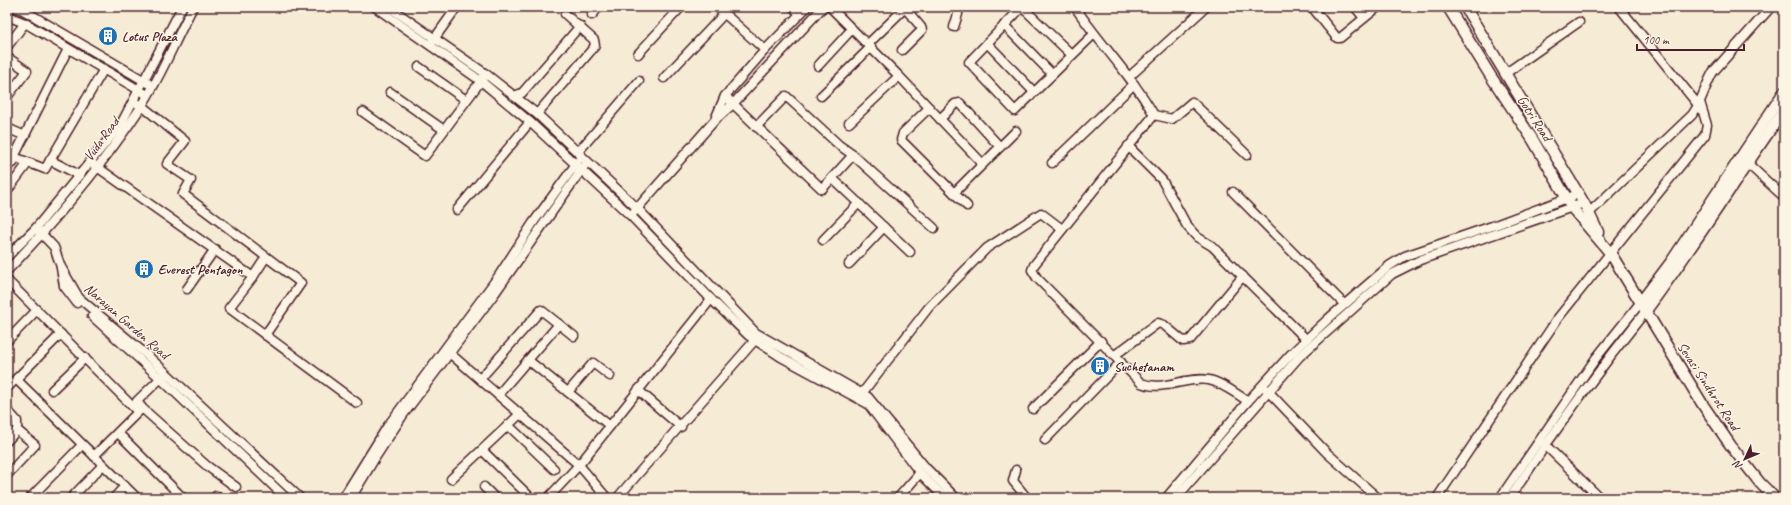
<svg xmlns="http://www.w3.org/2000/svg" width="1791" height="505" viewBox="0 0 1791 505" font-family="Caveat,sans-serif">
<rect width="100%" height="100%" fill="#f6ebd4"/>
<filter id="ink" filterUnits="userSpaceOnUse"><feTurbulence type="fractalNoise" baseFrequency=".025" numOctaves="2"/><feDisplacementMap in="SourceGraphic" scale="8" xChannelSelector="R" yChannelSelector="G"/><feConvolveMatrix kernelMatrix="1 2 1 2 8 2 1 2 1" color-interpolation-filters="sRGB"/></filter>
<g filter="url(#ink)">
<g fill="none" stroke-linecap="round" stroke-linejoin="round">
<defs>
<g id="minor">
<polyline points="13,7 23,10 148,83"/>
<polyline points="375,7 481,81 530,122 631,216 711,299 749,336 781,357 868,404 920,473 945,498"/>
<polyline points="389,7 486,74 537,114 637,208 756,333 868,397 926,468 956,498"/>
<polyline points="717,7 765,50"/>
<polyline points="793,7 800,14"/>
<polyline points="830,7 899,76 983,164"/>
<polyline points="1022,7 969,62 1015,111 1094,34"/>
<polyline points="1022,7 1072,55"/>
<path d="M 1075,7 C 1100,44 1132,76 1154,115 L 1034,265 L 1032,270 L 1037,278 L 1141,383 C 1163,392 1186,376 1209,380 C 1223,383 1236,394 1248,401"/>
<polyline points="1312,7 1337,38 1340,38 1378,7"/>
<polyline points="1355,7 1364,18"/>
<polyline points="1619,7 1699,106"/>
<polyline points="592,15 599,7"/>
<polyline points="7,16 25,23 144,93"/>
<polyline points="1004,25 1052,74"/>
<polyline points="954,27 958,14 957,7"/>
<polyline points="432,42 457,7"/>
<polyline points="987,43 1034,92"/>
<polyline points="868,44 905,8"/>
<polyline points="7,47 25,23"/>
<polyline points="68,49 14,157 45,169 104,69"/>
<polyline points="902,50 922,30 921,27 904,7"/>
<polyline points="638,54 681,7"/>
<polyline points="7,57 27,71 7,97"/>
<polyline points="818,66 852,29"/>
<polyline points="419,67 466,100"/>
<polyline points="1506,73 1579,22"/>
<polyline points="1129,77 1206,7"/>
<polyline points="664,78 724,14"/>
<polyline points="390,92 444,130"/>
<polyline points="514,96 522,93 580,26"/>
<polyline points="725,96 822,189 853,155 839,145 786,96 756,127"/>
<polyline points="821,96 871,47"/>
<polyline points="134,102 142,106 185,141 167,164 191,180 183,194 301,283 265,335"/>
<polyline points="929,108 903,133 901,140 967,206"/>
<polyline points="363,112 425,156 483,78"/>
<polyline points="537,114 595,46 594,40 565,14"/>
<polyline points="1154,115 1172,119 1192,102 1247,155"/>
<polyline points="716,117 725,96 765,50 807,7"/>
<polyline points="940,119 955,104 960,103 1000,147"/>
<polyline points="849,123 899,76"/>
<polyline points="7,128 25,136"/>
<polyline points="1128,146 1162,180 1187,226 1197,237 1212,246 1306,339"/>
<polyline points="578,152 639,81"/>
<polyline points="853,155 934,228"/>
<polyline points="50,160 79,175"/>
<polyline points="7,161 13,163 14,157"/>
<polyline points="90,162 253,277 229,308 357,403"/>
<polyline points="1052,163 1134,84"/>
<polyline points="1747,163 1784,197"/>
<polyline points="832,178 910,252"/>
<polyline points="7,191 28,163"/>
<polyline points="1233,192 1344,304"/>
<polyline points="954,193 1016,131"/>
<polyline points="457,210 530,122"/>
<polyline points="634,212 715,120 733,104 823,7"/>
<path d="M 1589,213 L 1692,115 C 1702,102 1705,86 1713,72 L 1771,7"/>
<polyline points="36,228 54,247 61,267 79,298 148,356 300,498"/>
<polyline points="823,240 859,203"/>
<polyline points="7,257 36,228 121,124 182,7"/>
<polyline points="849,264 884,227"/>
<polyline points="61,268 64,286 77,303"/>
<path d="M 7,271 C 56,220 102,166 141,107 C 162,75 175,40 193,7"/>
<polyline points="253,277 266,257"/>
<polyline points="7,280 138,412"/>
<polyline points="187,289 215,249"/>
<polyline points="92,316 160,378 286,498"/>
<polyline points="559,324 528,360 610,426"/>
<polyline points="7,341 37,310"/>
<polyline points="446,350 579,465 607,498"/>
<polyline points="1115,355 1158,323 1164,325 1183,341 1190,340 1243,276"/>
<polyline points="16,379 61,334"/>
<polyline points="480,379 541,310 574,336"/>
<polyline points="7,388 16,379 137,498"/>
<polyline points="1265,388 1327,453 1378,498"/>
<polyline points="52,390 85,358"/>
<polyline points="638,390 681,427"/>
<polyline points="568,392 593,363 610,376"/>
<polyline points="498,395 528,360"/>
<polyline points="860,396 929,307 987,248 1041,213 1062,229"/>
<polyline points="142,408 207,466 236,487"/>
<polyline points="1033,409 1101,341"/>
<polyline points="7,410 17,421 17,430"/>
<polyline points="508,425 554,469"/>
<polyline points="118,433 183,498"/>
<polyline points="1045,440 1121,362"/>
<polyline points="7,441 17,430 35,445 7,475"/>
<polyline points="1541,441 1600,498"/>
<polyline points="482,450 529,496"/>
<polyline points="94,456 142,408 137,401 163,376"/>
<polyline points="1016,470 1013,481 1027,498"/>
<polyline points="451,479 520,414"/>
<polyline points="484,487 495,498"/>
<polyline points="30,498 82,445"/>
<polyline points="71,498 103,465"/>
<polyline points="114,498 125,486"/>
<polyline points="214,498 216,496 219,498"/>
<polyline points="343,498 387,427 498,277 533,223 578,161"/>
<polyline points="351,498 375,458 403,415 495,293 585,165"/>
<polyline points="548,498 579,465 711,299"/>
<polyline points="617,498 755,340"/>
<polyline points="898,498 920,473"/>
<polyline points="1166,498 1248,401 1290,355 1328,319 1389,266 1405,256 1498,224 1578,194"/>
<polyline points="1176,498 1299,357 1392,274 1420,260 1584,203"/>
<polyline points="1437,498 1558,318 1705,135 1707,125 1700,102"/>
<polyline points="1500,498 1596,358 1640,303"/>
<path d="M 1510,498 C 1552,434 1597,372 1645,312"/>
<polyline points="1783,498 1784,497"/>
</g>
<g id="major">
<polyline points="1448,7 1490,75 1533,140 1573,209 1611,254 1703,405 1731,446 1760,483 1775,498"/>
<polyline points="1465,7 1584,203 1598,232"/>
<polyline points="1640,303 1671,262 1784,92"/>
<path d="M 1645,312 C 1694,246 1737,177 1784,110"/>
</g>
</defs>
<use href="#minor" stroke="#4a1f2b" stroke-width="11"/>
<use href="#major" stroke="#4a1f2b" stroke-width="13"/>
<use href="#minor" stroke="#fcf5e5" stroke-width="8"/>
<use href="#major" stroke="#fcf5e5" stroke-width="10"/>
</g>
</g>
<defs>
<symbol id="building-disc" viewBox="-11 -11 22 22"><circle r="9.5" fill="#1f6fb2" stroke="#fcf5e5"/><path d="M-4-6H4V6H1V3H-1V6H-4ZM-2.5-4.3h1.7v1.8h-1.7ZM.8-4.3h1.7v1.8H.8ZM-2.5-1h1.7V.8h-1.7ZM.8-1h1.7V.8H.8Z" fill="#fff"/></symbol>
</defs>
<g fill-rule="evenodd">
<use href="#building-disc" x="97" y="25" width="22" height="22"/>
<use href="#building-disc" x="133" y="258" width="22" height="22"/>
<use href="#building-disc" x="1089" y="355" width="22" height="22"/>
</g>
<g text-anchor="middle" stroke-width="3" stroke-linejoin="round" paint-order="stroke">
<g font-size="14" font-weight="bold" fill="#4a1f2b" stroke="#fcf5e5" text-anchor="start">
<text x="122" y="41">Lotus Plaza</text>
<text x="158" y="274">Everest Pentagon</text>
<text x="1114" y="371">Suchetanam</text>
</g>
<g font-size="14" fill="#4a1f2b" stroke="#fcf5e5">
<text transform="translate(1535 118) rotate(57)" y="5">Gotri Road</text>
<text transform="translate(101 139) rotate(-54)" y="5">Vuda Road</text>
<text transform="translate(127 321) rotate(41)" y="5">Narayan Garden Road</text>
<text transform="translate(1709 386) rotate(57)" y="5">Sevasi Sindhrot Road</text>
</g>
</g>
<rect width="1791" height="505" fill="none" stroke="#fcf5e5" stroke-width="24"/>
<rect x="12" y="12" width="1767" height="481" fill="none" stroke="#4a1f2b" stroke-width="1.5" filter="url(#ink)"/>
<g transform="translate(1745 459) rotate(226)" stroke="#fcf5e5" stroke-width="3" paint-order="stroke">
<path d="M0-3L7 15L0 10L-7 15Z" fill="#4a1f2b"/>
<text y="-6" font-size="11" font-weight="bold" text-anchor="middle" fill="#4a1f2b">N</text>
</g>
<path d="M1637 44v6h107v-6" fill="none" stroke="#4a1f2b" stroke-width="2"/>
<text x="1643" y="44" font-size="12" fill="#4a1f2b" stroke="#fcf5e5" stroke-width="3" paint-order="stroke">100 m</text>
</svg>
